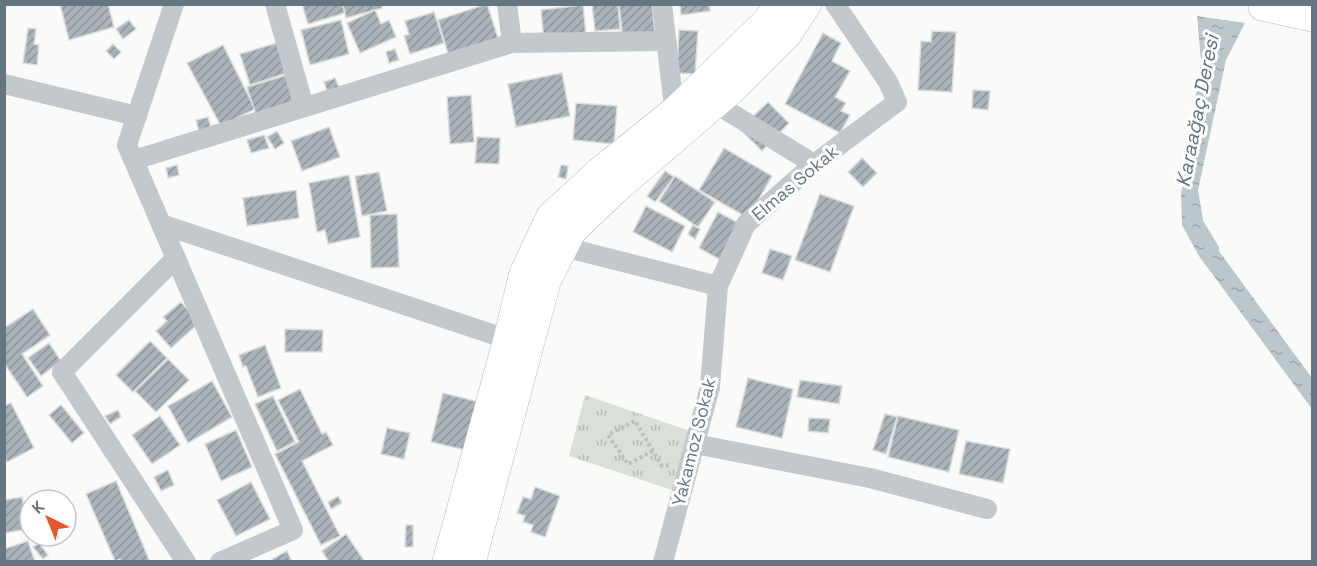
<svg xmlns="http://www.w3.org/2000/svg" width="1317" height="566" viewBox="0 0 1317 566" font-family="'Space Grotesk',sans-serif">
<defs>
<pattern id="park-tufts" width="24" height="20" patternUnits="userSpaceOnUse" patternTransform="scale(1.5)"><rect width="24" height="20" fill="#dadfd7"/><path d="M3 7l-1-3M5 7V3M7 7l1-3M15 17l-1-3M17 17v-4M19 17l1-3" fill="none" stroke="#b4b9b4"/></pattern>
<pattern id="water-ripples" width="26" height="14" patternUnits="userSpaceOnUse" patternTransform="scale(1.5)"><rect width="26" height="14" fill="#bbc7cb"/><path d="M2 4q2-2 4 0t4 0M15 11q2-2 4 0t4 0" fill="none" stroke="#9ca6aa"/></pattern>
<pattern id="building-hatch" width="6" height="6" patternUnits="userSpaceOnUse" patternTransform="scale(1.5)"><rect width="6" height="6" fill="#aab3b9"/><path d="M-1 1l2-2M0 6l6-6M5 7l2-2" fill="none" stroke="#8e969c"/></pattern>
</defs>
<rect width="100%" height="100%" fill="#fafaf8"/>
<polygon fill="url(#park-tufts)" points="585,395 690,431 675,491 569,456"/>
<polygon fill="url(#water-ripples)" points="1197,16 1245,23 1226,60 1198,190 1205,232 1312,378 1312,409 1199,256 1182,225 1181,195 1201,60"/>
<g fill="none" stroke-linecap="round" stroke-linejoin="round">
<polyline stroke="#bbc7cb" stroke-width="6" points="1201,223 1216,248"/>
</g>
<g fill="url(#building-hatch)" stroke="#dcdcda" stroke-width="1.5">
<polygon points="60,4 108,4 114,27 69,40"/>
<polygon points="302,4 342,4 345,13 308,24"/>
<polygon points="343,4 381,4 382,8 346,18"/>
<polygon points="487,4 499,41 449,57 438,20"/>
<polygon points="592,4 618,4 620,29 595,31"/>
<polygon points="619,4 652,4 655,35 623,39"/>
<polygon points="680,4 709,4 710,11 681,15"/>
<polygon points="583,5 586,36 544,41 541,10"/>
<polygon points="375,10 381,24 389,20 396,37 360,53 347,23"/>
<polygon points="434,12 444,43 410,54 404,36 409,34 405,21"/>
<polygon points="129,20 136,29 123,39 116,29"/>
<polygon points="341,20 349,54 310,65 301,30"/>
<polygon points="28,28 36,29 34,44 39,45 37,65 23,63"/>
<polygon points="679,30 698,31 695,74 677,73"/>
<polygon points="932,31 956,32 952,92 918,90 921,41 931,42"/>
<polygon points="823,33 841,43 832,61 850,71 835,97 846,103 841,111 850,115 840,133 785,104"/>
<polygon points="277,43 287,73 250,85 240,54"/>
<polygon points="113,44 121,52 114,59 106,51"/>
<polygon points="223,45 255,109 221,126 187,63"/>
<polygon points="395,49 399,60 389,63 386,52"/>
<polygon points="562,73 570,116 516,127 508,84"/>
<polygon points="287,75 297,105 257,118 247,87"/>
<polygon points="335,78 341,92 329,96 324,82"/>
<polygon points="973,90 990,91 988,110 972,108"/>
<polygon points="471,95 474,142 450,144 447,97"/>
<polygon points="768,102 789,123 762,151 740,129"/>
<polygon points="576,103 617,106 614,144 573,140"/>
<polygon points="208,117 211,128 199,131 196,120"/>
<polygon points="329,127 340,157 302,171 291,141"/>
<polygon points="277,131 284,143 275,149 267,137"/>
<polygon points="264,135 269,148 251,153 247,140"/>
<polygon points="477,137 500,138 499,164 475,163"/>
<polygon points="724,148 772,176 748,218 699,190"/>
<polygon points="862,158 877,173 863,187 848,172"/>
<polygon points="177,165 179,175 168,178 166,168"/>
<polygon points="561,165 568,166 566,179 558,177"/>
<polygon points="665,171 674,177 655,202 647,196"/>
<polygon points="379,172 387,211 362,216 355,176"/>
<polygon points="349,175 360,237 328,244 325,230 317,232 309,183"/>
<polygon points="675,176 715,202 698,227 659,201"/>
<polygon points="296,190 299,218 247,226 243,198"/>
<polygon points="820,194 854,206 830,272 795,260"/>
<polygon points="646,206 685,226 672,252 633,232"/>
<polygon points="718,212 746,227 726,263 699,248"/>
<polygon points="397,214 399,267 371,268 370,215"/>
<polygon points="693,225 700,229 695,239 688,234"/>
<polygon points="770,249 792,256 783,280 762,273"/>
<polygon points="181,302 199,323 171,348 156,331 167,321 163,317"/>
<polygon points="33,309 50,335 22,354 43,386 27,397 4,363 4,328"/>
<polygon points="285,329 323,330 322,352 285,352"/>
<polygon points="150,341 167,358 133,392 116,375"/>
<polygon points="49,343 61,361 41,376 28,358"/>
<polygon points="265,345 281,388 258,397 246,366 243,367 239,355"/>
<polygon points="168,359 189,380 156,412 135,391"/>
<polygon points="748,378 793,389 782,438 736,427"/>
<polygon points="800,380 842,386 839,404 797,397"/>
<polygon points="212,381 232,417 188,443 168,406"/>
<polygon points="300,389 322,434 326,432 333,445 302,461 340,536 321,545 275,454 299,442 278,400"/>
<polygon points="443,393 483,403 470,451 431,442"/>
<polygon points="273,396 295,442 277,451 255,404"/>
<polygon points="11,403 34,448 7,462 4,456 4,406"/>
<polygon points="61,405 84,433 72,443 49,415"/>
<polygon points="118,410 121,417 110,424 105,416"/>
<polygon points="885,414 897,417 886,454 873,450"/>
<polygon points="160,416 180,445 152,464 132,435"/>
<polygon points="898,416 959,430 949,472 888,457"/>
<polygon points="809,418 830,419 828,433 808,431"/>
<polygon points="387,428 410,433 404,459 381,454"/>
<polygon points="236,430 252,467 221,481 205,444"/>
<polygon points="966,441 1010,449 1003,483 959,474"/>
<polygon points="168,470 174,485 161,491 154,477"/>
<polygon points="116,481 150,562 121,562 120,559 115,561 86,494"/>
<polygon points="251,482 270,519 236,536 217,500"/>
<polygon points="535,487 560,496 545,537 531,532 533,525 523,522 525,516 517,513 523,497 531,499"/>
<polygon points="338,496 342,503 331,509 328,502"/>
<polygon points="22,497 28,529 4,533 4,500"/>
<polygon points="406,525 413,525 413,547 405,547"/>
<polygon points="346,534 365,562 329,562 322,551"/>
<polygon points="28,541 35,562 4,562 4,549"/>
<polygon points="39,543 48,555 43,559 33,547"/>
<polygon points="287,551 292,562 273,562 272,559"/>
</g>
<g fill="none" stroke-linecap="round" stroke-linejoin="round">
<defs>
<g id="secondary">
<polyline points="1262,7 1312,18"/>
<polyline points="446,562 507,339 523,273 550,216 599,171 677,108 767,20 777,4"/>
<polyline points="472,562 547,282 572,232 616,190 736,87 787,36 808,4"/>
</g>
</defs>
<use href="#secondary" stroke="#b3babf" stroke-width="28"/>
<polyline stroke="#bbbfc2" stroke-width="4" stroke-dasharray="3 3" stroke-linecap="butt" points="653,451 628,464 608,435 635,421 662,466 670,465"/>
<g stroke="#c3c8cc" stroke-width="20">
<polyline points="174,4 127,145 293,530 220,562"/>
<polyline points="275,4 304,107"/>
<polyline points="507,4 512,43"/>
<polyline points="662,4 673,98 677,108"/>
<polyline points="4,84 137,116"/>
<polyline points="716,104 814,164"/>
<polyline points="134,160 512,43 665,41"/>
<polyline points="161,224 507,339"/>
<polyline points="564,247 718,286"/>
<polyline points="176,258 62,372 186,562"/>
<polyline points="695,444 870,478 987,509"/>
<polyline points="663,562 710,387 718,286 746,224 814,164 897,102 888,82 835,4"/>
</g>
<use href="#secondary" stroke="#fff" stroke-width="27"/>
</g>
<g text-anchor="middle" stroke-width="6" stroke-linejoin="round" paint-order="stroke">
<g font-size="18" fill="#657683" stroke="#fff">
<text transform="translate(795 183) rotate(-40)" y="6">Elmas Sokak</text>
<text transform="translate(694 442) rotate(-76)" y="6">Yakamoz Sokak</text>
</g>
<g font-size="20" font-style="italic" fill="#60757c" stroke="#fff">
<text transform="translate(1197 111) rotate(-79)" y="7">Karaağaç Deresi</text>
</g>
</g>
<rect width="1317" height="566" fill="none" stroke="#657683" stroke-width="12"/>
<g transform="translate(48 518) rotate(317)"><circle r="28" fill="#ffffff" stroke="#c1c8cd" stroke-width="1.5"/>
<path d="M0-4.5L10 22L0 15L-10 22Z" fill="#e4572e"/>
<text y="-9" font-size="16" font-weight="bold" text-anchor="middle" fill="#657683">K</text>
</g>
</svg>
